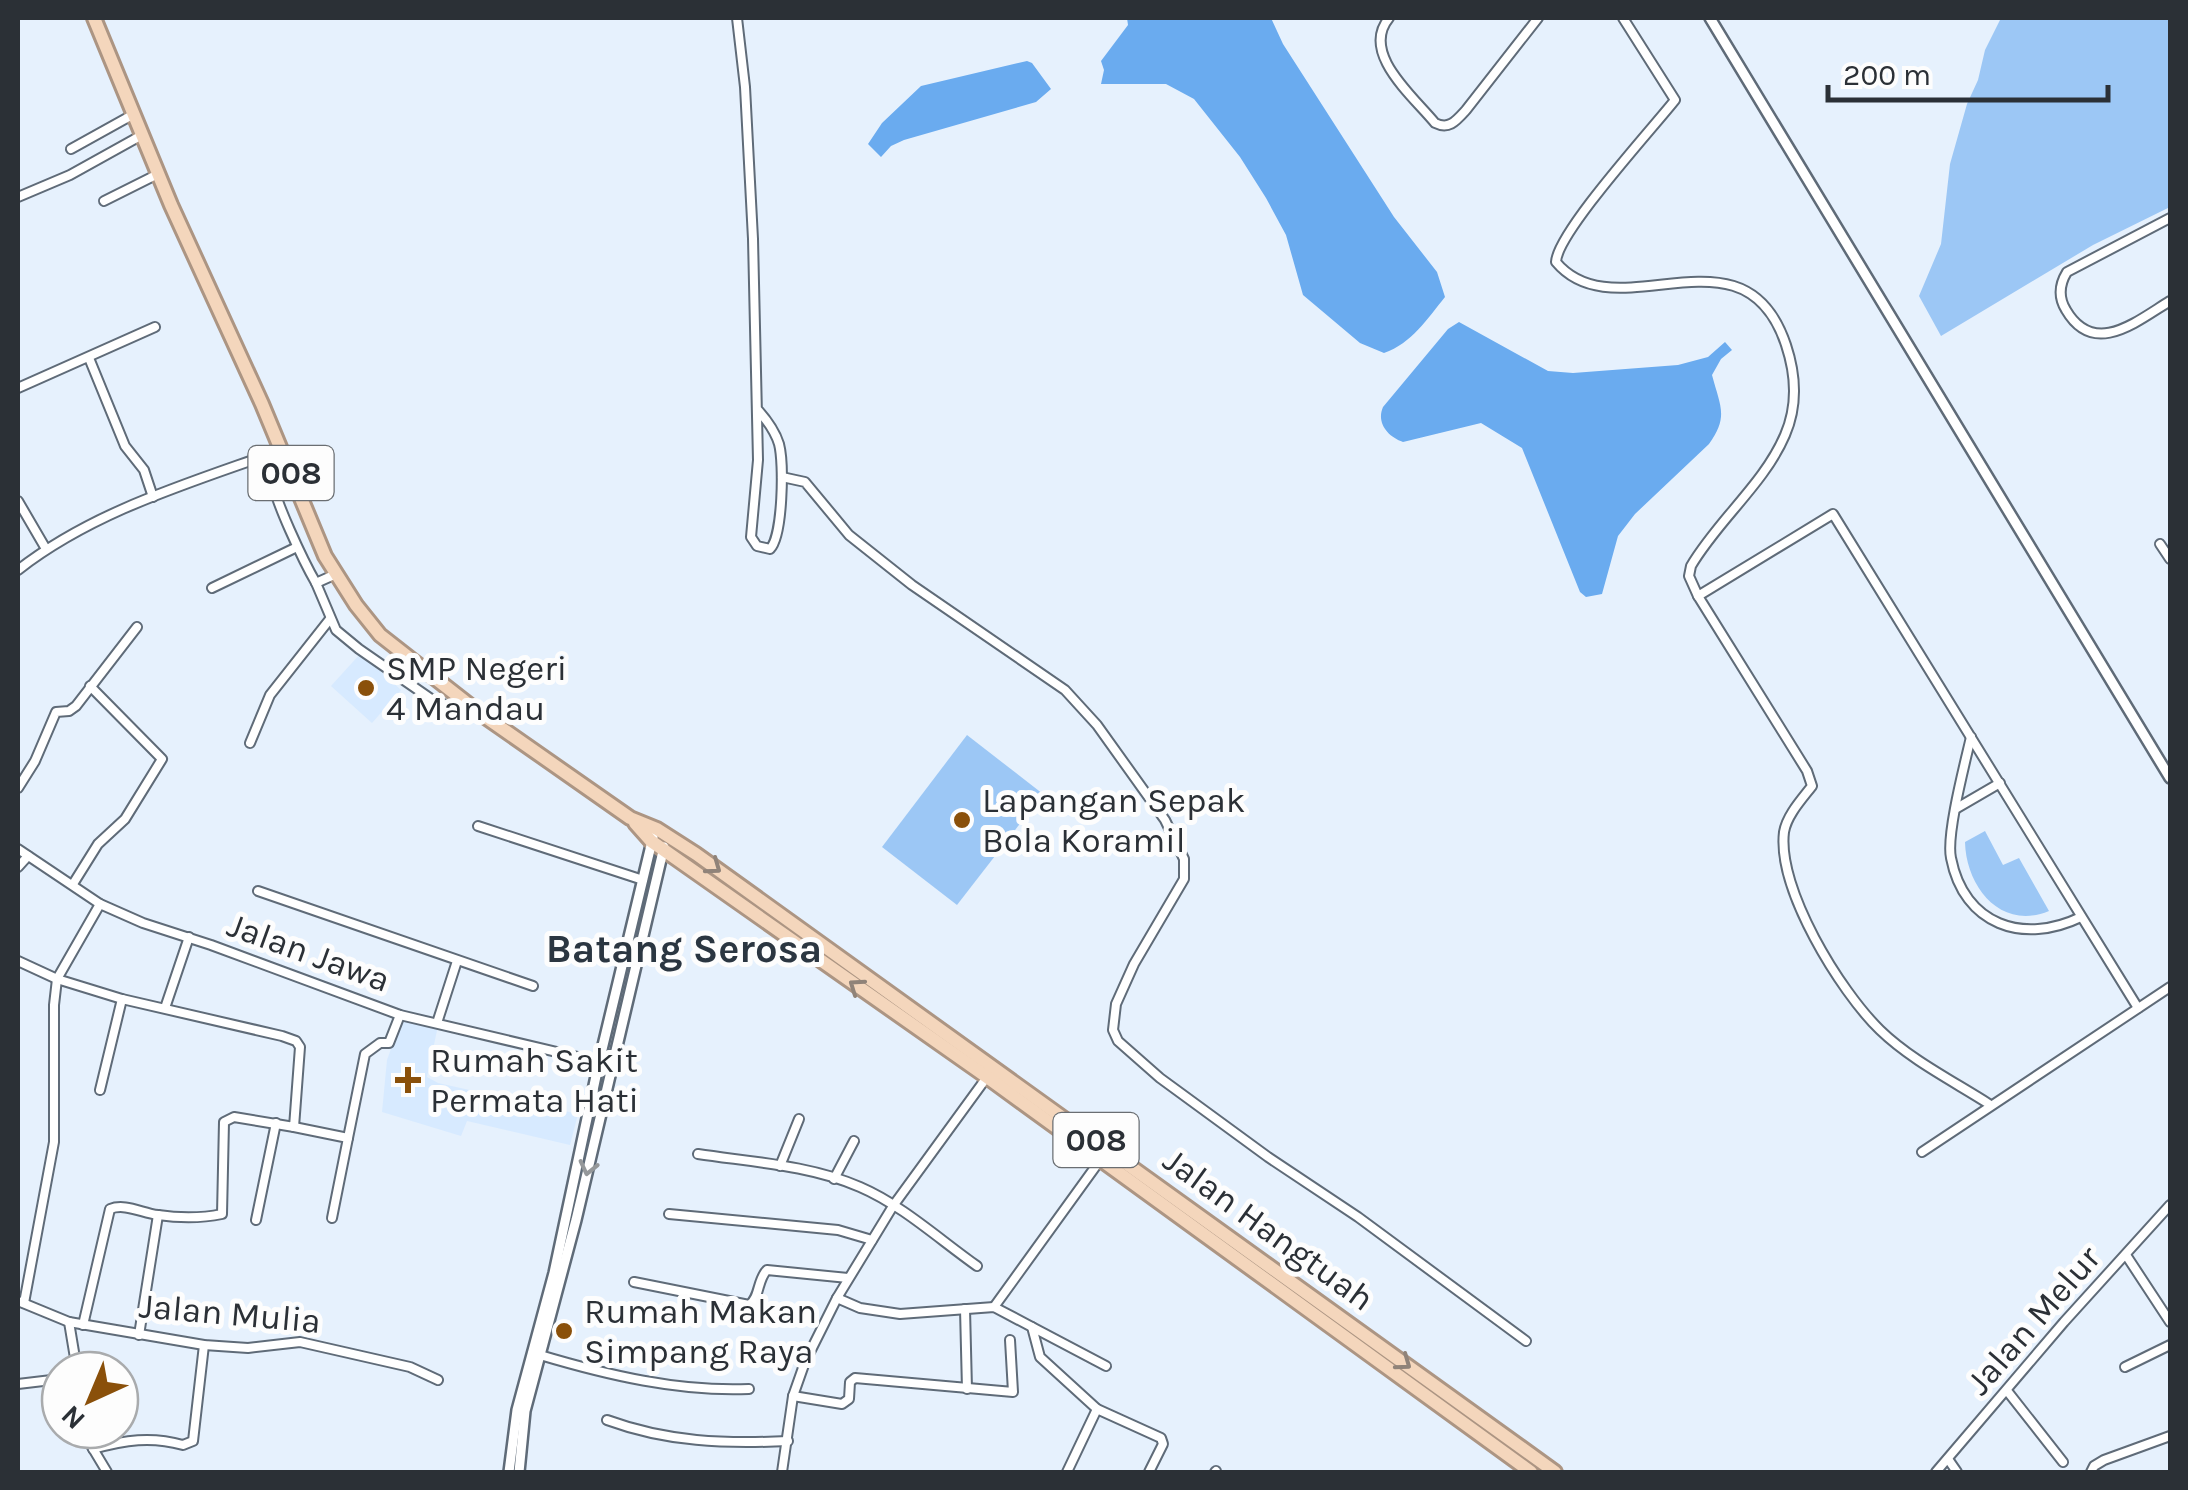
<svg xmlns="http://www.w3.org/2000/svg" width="2188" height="1490" viewBox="0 0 2188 1490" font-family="Karla,sans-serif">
<rect width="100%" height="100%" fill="#e6f1fd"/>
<g fill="#d7eaff">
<polygon points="361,653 401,690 372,723 331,686"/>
<polygon points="402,1018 438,1026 427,1077 438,1083 578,1114 570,1145 467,1121 461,1136 382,1112 387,1060"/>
</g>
<g fill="#9cc7f5">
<polygon points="2001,18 2170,18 2170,207 2093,245 1941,336 1919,296 1941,244 1950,164 1967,104 1978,80 1985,50"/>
<polygon points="967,735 1043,794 957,905 882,847"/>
<path d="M 1985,831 L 2003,865 L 2019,858 L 2049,911 C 2001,931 1966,887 1965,842 Z"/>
</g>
<g fill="#6aabef">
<path d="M 1127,18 L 1271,18 L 1283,44 L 1394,217 L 1437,272 L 1445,297 C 1427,319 1412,343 1384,353 L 1360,343 L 1303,295 L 1286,235 L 1266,198 L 1240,157 L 1194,99 L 1166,84 L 1101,84 L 1104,70 L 1101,61 L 1128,25 Z"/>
<polygon points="1027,61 1032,63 1051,89 1036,102 904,140 891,146 881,157 868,144 882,123 921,86"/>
<path d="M 1459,322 L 1548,371 L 1573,373 L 1678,365 L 1708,357 L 1725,342 L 1732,350 L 1721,359 L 1712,375 C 1720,406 1729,416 1709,444 L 1635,514 L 1618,536 L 1602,594 L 1586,597 L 1580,592 L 1522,448 L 1481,423 L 1403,442 C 1388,437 1376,423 1383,407 L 1448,329 Z"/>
</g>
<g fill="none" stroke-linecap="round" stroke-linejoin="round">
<defs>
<g id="minor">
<path d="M 737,18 L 745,87 L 753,239 L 758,460 L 751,537 L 757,546 L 770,549 C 783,536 784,463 779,444 C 775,431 766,419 757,409"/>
<path d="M 1389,18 C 1360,53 1413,96 1435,123 C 1449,130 1456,121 1466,110 L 1538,18"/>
<path d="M 1623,18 L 1675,100 C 1652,129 1557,233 1556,262 C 1616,334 1744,218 1786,345 C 1796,375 1798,405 1785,435 C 1764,484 1718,520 1691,566 L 1689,576 L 1698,596"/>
<polyline points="71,149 134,114"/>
<polyline points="18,197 70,175 142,135"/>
<polyline points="104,201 158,174"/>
<path d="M 2170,218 L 2067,272 C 2059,285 2058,297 2066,310 C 2094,358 2137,321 2170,301"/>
<polyline points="89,358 125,446 144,470 153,497"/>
<polyline points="18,388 155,327"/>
<path d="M 284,458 C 278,463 271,468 272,477 C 272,496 305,564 316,583"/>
<polyline points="782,477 805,482 849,535 912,585 1065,690 1097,725 1165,820 1184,859 1184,879 1134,964 1116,1004 1113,1030 1118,1041 1160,1078 1268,1157 1358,1217 1526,1341"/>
<polyline points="18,501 46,549"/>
<polyline points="2160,544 2170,559"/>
<path d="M 18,570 C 95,510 190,483 281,450"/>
<polyline points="336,574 316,583 336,630 359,649 437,703 473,710"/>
<polyline points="212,588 297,547"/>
<path d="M 1971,737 C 1965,763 1946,835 1951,858 C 1964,925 2023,945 2081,917"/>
<polyline points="250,743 270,695 330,619"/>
<polyline points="18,788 35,761 56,712 69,711 76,706 137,627"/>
<polyline points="1957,808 2000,783"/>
<polyline points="478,826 643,880"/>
<polyline points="18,849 100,904 143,923 211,945 400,1015 599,1062"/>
<polyline points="18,867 28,856"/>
<polyline points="73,884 98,844 125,819 162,759 90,686"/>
<polyline points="258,891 533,986"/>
<path d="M 18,961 L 57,979 L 122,999 L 282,1036 L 296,1041 L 300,1047 L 294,1127 L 234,1117 L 224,1122 L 222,1214 C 203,1218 178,1218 158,1215 C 142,1213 125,1203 110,1209 L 83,1325"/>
<polyline points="165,1008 189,937"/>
<polyline points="437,1023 457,961"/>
<polyline points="100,1090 122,999"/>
<path d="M 1989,1104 C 1953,1081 1911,1060 1880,1030 C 1840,991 1777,889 1784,832 C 1787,815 1802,799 1812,786 L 1807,771 L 1698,596 L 1833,514 L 2138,1008"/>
<polyline points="294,1127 348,1138 332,1218"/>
<polyline points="348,1138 365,1054 380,1043 389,1043 400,1015"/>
<polyline points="1922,1152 2170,987"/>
<path d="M 698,1154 C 751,1162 810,1165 860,1187 C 902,1205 940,1240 977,1266"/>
<polyline points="780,1166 799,1119"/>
<polyline points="834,1179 854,1141"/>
<polyline points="669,1214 838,1230 872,1240"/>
<polyline points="256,1220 276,1123"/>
<polyline points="2126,1255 2170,1322"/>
<path d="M 634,1282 L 749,1305 C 760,1298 757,1280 767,1270 L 848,1278"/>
<polyline points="837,1298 860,1308 900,1314 994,1307 1032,1327 1040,1357 1097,1409"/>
<polyline points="18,1301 69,1322 204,1345 248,1348 300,1342 410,1367 438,1380"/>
<polyline points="24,1303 54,1142 54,1005 57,979 100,904"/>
<polyline points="994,1307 1101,1159"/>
<polyline points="965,1309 967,1389"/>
<polyline points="69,1322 77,1370"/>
<polyline points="1032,1327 1106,1366"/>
<polyline points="139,1335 158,1215"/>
<path d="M 540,1355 C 607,1375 679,1392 749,1389"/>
<polyline points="2125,1367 2170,1345"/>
<polyline points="18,1384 60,1379"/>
<polyline points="2008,1392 2063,1462"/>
<polyline points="793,1396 842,1404 849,1399 850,1382 855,1378 1013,1392 1010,1340"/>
<path d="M 607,1420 C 667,1442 725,1444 788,1441"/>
<polyline points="87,1430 89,1442 107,1472"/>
<path d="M 93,1449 C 125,1440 151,1436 183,1445 L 193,1441 L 204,1345"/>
<polyline points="1948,1459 1957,1472"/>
<polyline points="782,1472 793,1396 805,1362 837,1298 893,1206 987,1077"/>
<polyline points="1067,1472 1097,1409 1161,1438 1163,1444 1149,1472"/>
<polyline points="1215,1472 1216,1471"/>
<polyline points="1936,1472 2064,1322 2170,1205"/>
<polyline points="2091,1472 2094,1466 2104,1460 2170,1436"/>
</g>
<g id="tertiary">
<polyline points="1710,18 2170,778"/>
<polyline points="509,1472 517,1410 554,1273 599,1062 653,837"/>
<polyline points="519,1472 525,1411 576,1220 664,847"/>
</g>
<g id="trunk">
<polyline points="94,18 171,205 262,404 325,556 356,605 380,635 477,711 630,818 657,829 696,854 1555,1472"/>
<polyline points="635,823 651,841 987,1077 1531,1472"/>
</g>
</defs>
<use href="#minor" stroke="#5f6b78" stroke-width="12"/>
<use href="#tertiary" stroke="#5f6b78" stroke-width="14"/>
<use href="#trunk" stroke="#ac9583" stroke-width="18"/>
<use href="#minor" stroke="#fff" stroke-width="8"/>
<use href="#tertiary" stroke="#fff" stroke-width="9"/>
<use href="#trunk" stroke="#f4d6bc" stroke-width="12"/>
</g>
<defs><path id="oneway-chevron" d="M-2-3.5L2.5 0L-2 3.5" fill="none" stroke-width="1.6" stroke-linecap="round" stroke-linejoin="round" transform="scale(2.5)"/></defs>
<g stroke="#908379">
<use href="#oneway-chevron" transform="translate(714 867) rotate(36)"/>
<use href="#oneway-chevron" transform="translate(856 986) rotate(-145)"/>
<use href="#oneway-chevron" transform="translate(1404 1363) rotate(36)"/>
</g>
<use stroke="#95989a" href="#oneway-chevron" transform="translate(588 1168) rotate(103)"/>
<g fill="#8a500a" stroke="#fdfdfd" stroke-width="4">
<circle cx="366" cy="688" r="10"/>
<circle cx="962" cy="820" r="10"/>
<path d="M403 1065h10v10h10v10h-10v10h-10v-10h-10v-10h10z"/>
<circle cx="564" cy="1331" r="10"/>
</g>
<g text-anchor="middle" stroke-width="10" stroke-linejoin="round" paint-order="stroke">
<g fill="#fdfdfd" stroke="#6a6e72" stroke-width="2.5">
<rect x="248.5" y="446" width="85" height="54" rx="8"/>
<rect x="1053.5" y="1113" width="85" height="54" rx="8"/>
</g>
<g font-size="32" font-weight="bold" fill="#2b3036">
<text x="291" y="484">008</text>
<text x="1096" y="1151">008</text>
</g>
<g font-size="35" fill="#2b3036" stroke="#fdfdfd" text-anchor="start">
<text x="386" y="680">SMP Negeri<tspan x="386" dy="40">4 Mandau</tspan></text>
<text x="982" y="812">Lapangan Sepak<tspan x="982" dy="40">Bola Koramil</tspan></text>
<text x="430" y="1072">Rumah Sakit<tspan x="430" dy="40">Permata Hati</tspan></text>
<text x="584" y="1323">Rumah Makan<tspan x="584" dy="40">Simpang Raya</tspan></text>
</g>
<g font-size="35" fill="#2b3036" stroke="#fdfdfd">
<text transform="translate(309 952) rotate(20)" y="12">Jalan Jawa</text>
<text transform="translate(1269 1229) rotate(36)" y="12">Jalan Hangtuah</text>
<text transform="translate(230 1313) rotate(5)" y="12">Jalan Mulia</text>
<text transform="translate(2033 1320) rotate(-49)" y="12">Jalan Melur</text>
</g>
<g font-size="40" font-weight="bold" fill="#2b3641" stroke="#fdfdfd">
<text x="684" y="962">Batang Serosa</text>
</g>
</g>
<rect width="2188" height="1490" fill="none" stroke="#2b3036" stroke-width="40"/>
<g transform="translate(90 1400) rotate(224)"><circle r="48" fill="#fdfdfd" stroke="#a9abad" stroke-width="2.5"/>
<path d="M0-8L18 38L0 25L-18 38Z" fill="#8a500a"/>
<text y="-15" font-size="28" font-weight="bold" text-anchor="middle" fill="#2b3036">N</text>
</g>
<path d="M1828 85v15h280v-15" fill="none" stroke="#2b3036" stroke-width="5"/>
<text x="1843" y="85" font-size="30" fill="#2b3036" stroke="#fdfdfd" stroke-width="8" paint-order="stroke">200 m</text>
</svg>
